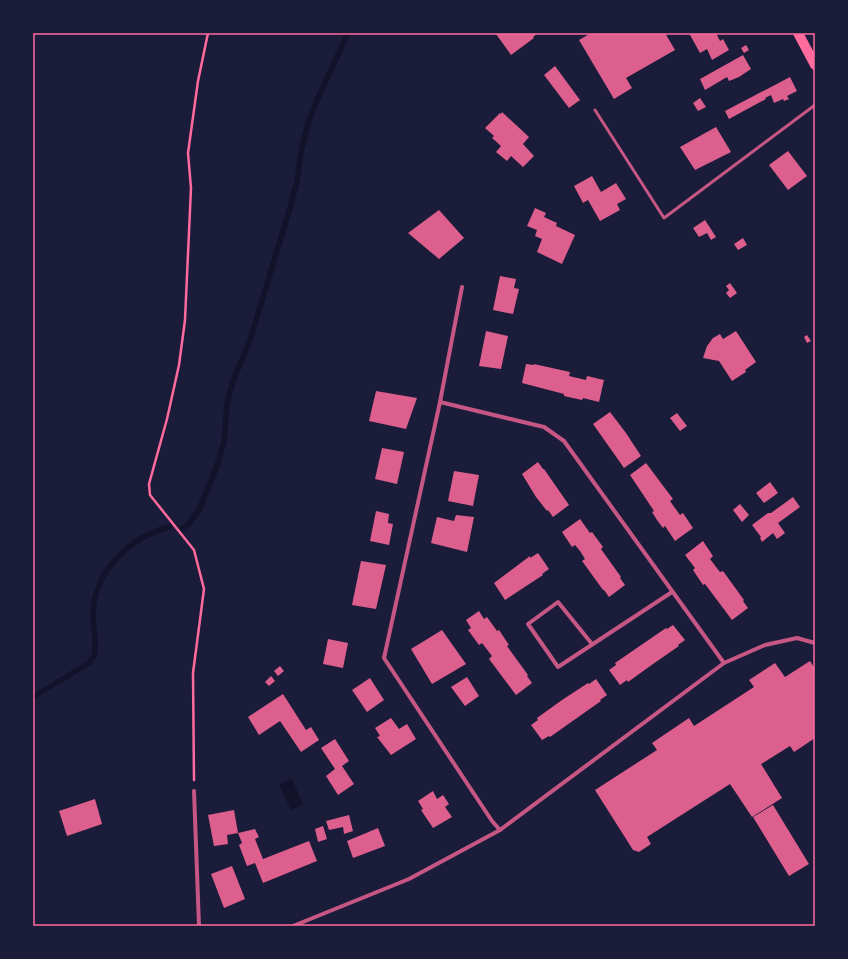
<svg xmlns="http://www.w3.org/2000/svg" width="848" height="959" viewBox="0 0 848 959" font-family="Arial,sans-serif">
<rect width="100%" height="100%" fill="#1b1b3a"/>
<polygon fill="#12122b" points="292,779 303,805 291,810 279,784"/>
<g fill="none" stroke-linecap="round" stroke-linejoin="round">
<g stroke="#12122b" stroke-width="5.5">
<polyline points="183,528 188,525 199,510 217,466 224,442 227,404 233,381 250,340 287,218 297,182 301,152 308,123 317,100 348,33"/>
<path d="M 33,697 L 89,663 C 90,660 93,658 94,655 C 98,645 92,623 93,612 C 95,570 131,537 169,527"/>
</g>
</g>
<g fill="#dd5f8e">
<polygon points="497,33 538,33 533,37 534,38 511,55 496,34"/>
<polygon points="591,33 665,33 675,50 626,78 632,88 614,99 579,40"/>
<polygon points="689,33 716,33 720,41 723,39 729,50 712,60 707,49 700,53"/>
<polygon points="746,45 749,50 744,53 741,48"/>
<polygon points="743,55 751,69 739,77 729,81 727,77 705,90 700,79"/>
<polygon points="555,66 580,100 569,108 544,75"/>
<polygon points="790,77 797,91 787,96 789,99 784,101 783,99 774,103 771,95 765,98 766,99 729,119 725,111"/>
<polygon points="700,98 706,107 698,111 693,103"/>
<polygon points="502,112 529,137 523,144 534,156 523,167 511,156 507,161 496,152 501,146 492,138 494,136 485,128 500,113 501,114"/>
<polygon points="716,127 731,152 695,170 680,147"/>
<polygon points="788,151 807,176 788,190 769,165"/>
<polygon points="592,176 601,192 616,183 626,199 617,204 620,210 600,221 588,200 583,203 574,186"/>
<polygon points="535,208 546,213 544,217 557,223 556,226 575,235 562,264 537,252 542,239 535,236 537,230 527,226"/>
<polygon points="439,210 464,238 439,259 408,233"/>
<polygon points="705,220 716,237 711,240 707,233 699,237 693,228"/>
<polygon points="743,238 747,245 738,250 734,244"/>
<polygon points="500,276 516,279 514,288 519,289 513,314 493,310"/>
<polygon points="730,283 737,293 730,298 726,293 729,290 726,286"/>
<polygon points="486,331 508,336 501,369 479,366"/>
<polygon points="736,331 756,362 745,370 746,372 732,381 719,361 703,358 707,346 713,338 720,334 723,339"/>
<polygon points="807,335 811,341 807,343 804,337"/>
<polygon points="526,364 534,365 534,364 570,372 569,376 586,380 587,376 604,380 599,402 583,398 582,400 564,396 564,394 522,383"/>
<polygon points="376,391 417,398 406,429 369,421"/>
<polygon points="610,412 626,433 641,456 624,468 593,424"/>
<polygon points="677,413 687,426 680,431 670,418"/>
<polygon points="382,448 404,452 397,484 375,479"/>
<polygon points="538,462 543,469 544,469 569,505 553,517 548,510 547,511 536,497 522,474"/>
<polygon points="646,463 673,499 670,501 680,515 683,513 693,528 675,541 665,526 663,528 657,520 652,512 654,511 630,475"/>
<polygon points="454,471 479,475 473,506 448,501"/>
<polygon points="770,482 778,493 764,503 756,493"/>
<polygon points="793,497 800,507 778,523 785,533 777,539 773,533 762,542 760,538 761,537 752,525 768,513 771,513"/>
<polygon points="740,504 749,515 742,522 733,510"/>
<polygon points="376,511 389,514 388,523 393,524 389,545 370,541"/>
<polygon points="456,515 474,517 467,552 431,543 437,517 454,521"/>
<polygon points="580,519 590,533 592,532 603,547 601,549 621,577 620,578 625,585 609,597 604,590 603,590 582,561 585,559 580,551 575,545 572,547 562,532"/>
<polygon points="703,541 713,556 710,559 720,572 723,571 744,600 743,601 748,608 732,620 705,584 703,585 693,570 695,568 685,555"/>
<polygon points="538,553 549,569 542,574 543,575 505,600 494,583 530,556 530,558"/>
<polygon points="361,561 386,565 376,609 352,605"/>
<polygon points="479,611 484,619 487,617 497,631 499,630 509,645 507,646 528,675 527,676 532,683 516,695 489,659 492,656 482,643 479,645 468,630 471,628 466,620"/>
<polygon points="673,625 685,640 678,645 679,646 653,664 628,682 627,680 620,685 609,670 616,665 615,663 666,628 667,629"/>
<polygon points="442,630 466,664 432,684 411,649"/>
<polygon points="328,639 348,643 343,668 323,664"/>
<polygon points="810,661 815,669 815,738 794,752 790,746 761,764 782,798 752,817 730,784 647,837 651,844 639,852 633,850 595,790 657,750 652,743 689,718 694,726 754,687 749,680 775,663 785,677"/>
<polygon points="280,666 284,671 278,676 274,671"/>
<polygon points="271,676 275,681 269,686 265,682"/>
<polygon points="467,677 479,696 465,706 451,687"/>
<polygon points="370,678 384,700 367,712 352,690"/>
<polygon points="596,679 607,695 600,700 601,701 550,737 549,736 542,740 531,725 538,720 537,718 562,700 588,683 589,684"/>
<polygon points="283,694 306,730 311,727 319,740 301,752 280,721 259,735 248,717"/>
<polygon points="391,718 399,729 407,724 416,739 391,755 377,737 380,736 375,728"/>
<polygon points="335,739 349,761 342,766 354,784 338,795 326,776 335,769 321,748"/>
<polygon points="433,791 437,799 443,795 449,804 445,807 452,817 433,828 421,810 423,809 418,801"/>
<polygon points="95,799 102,824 67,836 59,811"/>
<polygon points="773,805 809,864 789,876 753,817"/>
<polygon points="234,810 238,833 227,835 228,844 214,846 208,815"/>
<polygon points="349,815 353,831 344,834 343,827 329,830 326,821"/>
<polygon points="323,826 327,839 318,842 315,829"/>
<polygon points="378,828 385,846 353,858 347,841"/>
<polygon points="255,829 259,837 255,839 263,859 309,841 317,861 263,883 255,863 247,866 239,845 242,843 238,833"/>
<polygon points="232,866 245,899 224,908 211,874"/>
</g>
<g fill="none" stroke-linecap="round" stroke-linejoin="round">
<polyline stroke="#ff6b9d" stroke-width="2.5" points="194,780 193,673 204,589 194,550 150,495 149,484 167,419 179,365 185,320 191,188 188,153 198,81 208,33"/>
<polyline stroke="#c65784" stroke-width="3" points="595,110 664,218 815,105"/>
<g stroke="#c65784" stroke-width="4">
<polyline points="462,287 440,402 384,658 492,821 500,830"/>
<polyline points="440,402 544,427 564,441 724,663"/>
<polyline points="592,644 558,602 528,624 558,667 672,592"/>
<polyline points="194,791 199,926"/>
<polyline points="293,926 409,879 500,830 724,663 765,645 797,638 815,643"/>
</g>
<polyline stroke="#ff6b9d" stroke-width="10" points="798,33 815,65"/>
</g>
<rect width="848" height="959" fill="none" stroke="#1b1b3a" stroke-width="68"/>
<rect x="34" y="34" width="780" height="891" fill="none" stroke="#ff6b9d" stroke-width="1.5"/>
</svg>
